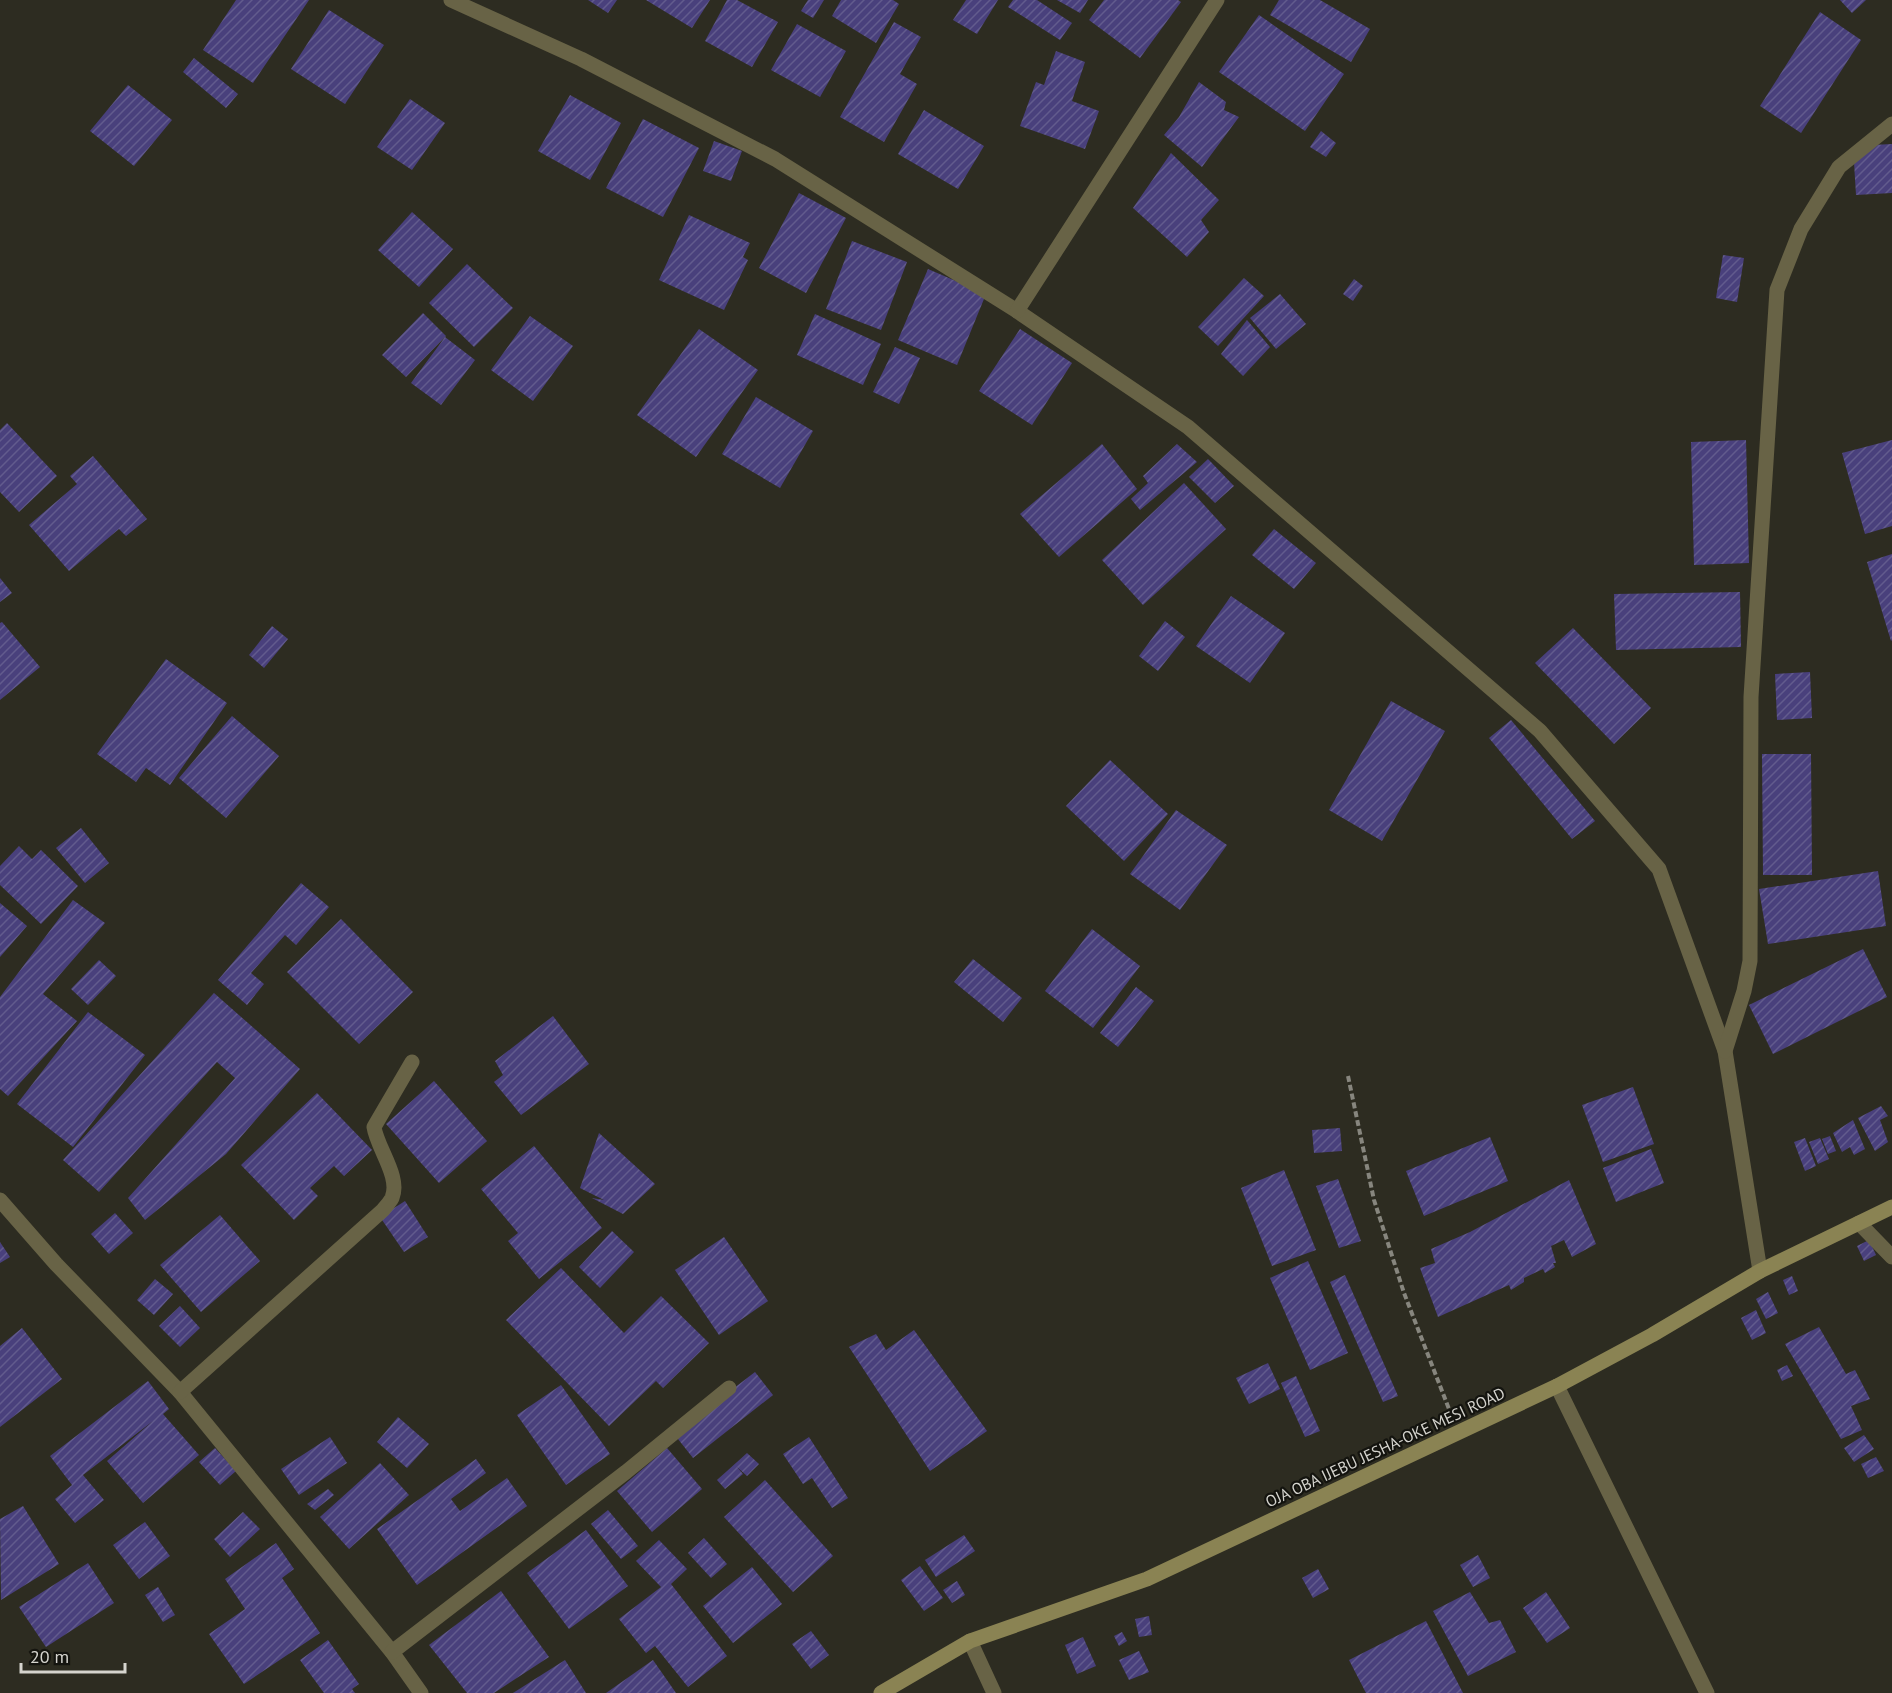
<svg xmlns="http://www.w3.org/2000/svg" width="1892" height="1693" viewBox="0 0 1892 1693" font-family="'PT Sans',sans-serif">
<defs>
<pattern id="building-hatch" width="6" height="6" patternUnits="userSpaceOnUse" patternTransform="scale(1.5)"><rect width="6" height="6" fill="#49407c"/><path d="M-1 1l2-2M0 6l6-6M5 7l2-2" fill="none" stroke="#625b8d"/></pattern>
</defs>
<rect width="100%" height="100%" fill="#2d2c21"/>
<g fill="url(#building-hatch)">
<polygon points="236,0 309,0 253,83 203,50"/>
<polygon points="588,0 617,0 608,13"/>
<polygon points="646,0 710,0 692,28"/>
<polygon points="727,0 737,0 778,22 752,67 705,41"/>
<polygon points="808,0 824,0 813,18 801,11"/>
<polygon points="841,0 893,0 899,4 876,43 832,16"/>
<polygon points="966,0 998,0 977,34 953,20"/>
<polygon points="1013,0 1037,0 1072,23 1060,40 1008,7"/>
<polygon points="1057,0 1088,0 1080,13"/>
<polygon points="1104,0 1178,0 1181,2 1140,58 1089,20"/>
<polygon points="1279,0 1320,0 1370,29 1351,62 1270,15"/>
<polygon points="1840,0 1866,0 1852,13"/>
<polygon points="329,10 384,45 345,104 291,69"/>
<polygon points="1820,12 1861,40 1801,133 1760,106"/>
<polygon points="1259,15 1344,74 1305,131 1219,72"/>
<polygon points="894,22 921,37 900,74 917,84 884,142 840,117"/>
<polygon points="797,24 846,51 820,97 771,70"/>
<polygon points="1056,51 1085,62 1072,101 1099,111 1085,149 1020,126 1036,82 1044,85"/>
<polygon points="194,58 238,94 226,108 183,72"/>
<polygon points="1199,82 1226,102 1224,110 1239,117 1202,167 1164,135 1179,117"/>
<polygon points="128,85 172,120 134,166 90,131"/>
<polygon points="570,95 621,123 590,180 538,151"/>
<polygon points="410,99 445,123 412,170 377,147"/>
<polygon points="924,110 984,146 958,189 898,154"/>
<polygon points="643,119 699,148 663,217 606,188"/>
<polygon points="1321,131 1336,143 1326,157 1310,147"/>
<polygon points="714,141 742,151 731,181 703,171"/>
<polygon points="1892,144 1892,193 1856,195 1853,146"/>
<polygon points="1171,153 1219,200 1201,220 1209,232 1187,257 1133,208"/>
<polygon points="799,193 846,218 806,293 759,268"/>
<polygon points="412,212 453,249 419,287 378,250"/>
<polygon points="689,215 750,243 743,257 748,260 724,310 659,280"/>
<polygon points="852,241 907,262 881,330 826,309"/>
<polygon points="1723,255 1744,258 1737,302 1716,298"/>
<polygon points="467,264 513,308 474,347 429,303"/>
<polygon points="928,269 986,294 957,365 898,340"/>
<polygon points="1244,278 1264,296 1218,346 1198,327"/>
<polygon points="1354,279 1363,286 1353,301 1343,294"/>
<polygon points="1280,294 1306,324 1276,349 1250,318"/>
<polygon points="423,313 446,336 445,337 475,360 441,405 411,383 445,337 406,377 382,355"/>
<polygon points="815,314 881,344 863,385 797,355"/>
<polygon points="530,316 573,346 533,401 491,370"/>
<polygon points="1247,320 1270,347 1243,376 1221,354"/>
<polygon points="699,329 758,370 696,457 637,415"/>
<polygon points="1020,329 1072,363 1032,425 979,391"/>
<polygon points="895,347 920,358 899,404 873,392"/>
<polygon points="756,397 813,431 780,488 722,454"/>
<polygon points="7,423 57,476 19,512 0,492 0,430"/>
<polygon points="1746,440 1749,563 1694,565 1691,442"/>
<polygon points="1892,440 1892,526 1865,534 1842,453"/>
<polygon points="1102,444 1137,489 1059,557 1020,514"/>
<polygon points="1177,444 1197,462 1140,510 1131,499 1148,483 1143,476"/>
<polygon points="93,456 147,519 126,536 119,529 69,571 29,525 77,484 70,476"/>
<polygon points="1208,459 1234,486 1215,503 1189,477"/>
<polygon points="1184,483 1226,529 1143,605 1102,560"/>
<polygon points="1274,529 1316,563 1294,589 1252,555"/>
<polygon points="1892,554 1892,640 1891,641 1867,562"/>
<polygon points="0,578 12,593 0,602"/>
<polygon points="1740,592 1741,647 1616,650 1614,594"/>
<polygon points="1231,596 1285,633 1250,683 1196,646"/>
<polygon points="1165,621 1185,637 1158,671 1139,656"/>
<polygon points="2,622 40,667 0,700 0,623"/>
<polygon points="272,626 288,639 264,668 249,655"/>
<polygon points="1573,628 1651,708 1614,744 1535,663"/>
<polygon points="166,659 227,703 170,785 146,768 136,782 97,754"/>
<polygon points="1810,672 1812,718 1777,720 1775,674"/>
<polygon points="1391,701 1445,731 1382,841 1329,810"/>
<polygon points="232,716 279,756 226,818 179,778"/>
<polygon points="1511,720 1595,821 1572,839 1489,738"/>
<polygon points="1762,754 1811,754 1812,875 1763,875"/>
<polygon points="1110,760 1168,814 1124,861 1066,806"/>
<polygon points="1176,810 1227,845 1180,910 1130,874"/>
<polygon points="81,828 109,863 85,883 56,848"/>
<polygon points="19,846 32,859 41,850 78,886 41,924 0,885 0,866"/>
<polygon points="1878,871 1886,926 1768,944 1759,889"/>
<polygon points="301,883 329,907 296,945 285,935 251,973 264,984 247,1005 218,980"/>
<polygon points="73,900 105,923 43,994 77,1021 8,1096 0,1089 0,997"/>
<polygon points="0,903 27,926 0,957"/>
<polygon points="341,919 413,992 359,1044 287,972"/>
<polygon points="1092,929 1140,966 1093,1028 1045,991"/>
<polygon points="1863,949 1887,997 1773,1054 1749,1005"/>
<polygon points="973,959 1022,998 1003,1022 954,982"/>
<polygon points="99,960 116,976 88,1005 71,989"/>
<polygon points="1136,987 1154,1001 1118,1047 1100,1033"/>
<polygon points="214,993 300,1069 226,1154 145,1220 128,1198 235,1078 217,1062 99,1192 63,1160"/>
<polygon points="88,1012 145,1055 73,1147 17,1104"/>
<polygon points="553,1016 589,1064 521,1115 494,1082 503,1075 495,1061"/>
<polygon points="434,1081 487,1141 439,1183 386,1124"/>
<polygon points="1633,1087 1654,1144 1603,1162 1582,1105"/>
<polygon points="317,1093 372,1150 344,1176 334,1166 310,1188 318,1196 294,1220 241,1165"/>
<polygon points="1881,1106 1888,1116 1880,1120 1888,1142 1875,1151 1858,1118"/>
<polygon points="1853,1120 1865,1149 1854,1155 1850,1147 1842,1152 1833,1133"/>
<polygon points="1340,1128 1342,1151 1314,1153 1312,1130"/>
<polygon points="599,1133 655,1184 623,1214 592,1198 604,1200 580,1188"/>
<polygon points="1830,1136 1836,1151 1828,1154 1822,1139"/>
<polygon points="1490,1137 1508,1181 1424,1216 1406,1171"/>
<polygon points="1805,1138 1816,1166 1805,1171 1794,1142"/>
<polygon points="1820,1138 1829,1159 1818,1164 1809,1142"/>
<polygon points="534,1146 602,1228 539,1279 508,1241 518,1233 481,1189"/>
<polygon points="1651,1149 1664,1183 1616,1202 1603,1168"/>
<polygon points="1284,1170 1316,1250 1272,1266 1241,1188"/>
<polygon points="1338,1179 1361,1241 1339,1248 1316,1186"/>
<polygon points="1569,1180 1596,1244 1572,1257 1564,1240 1551,1246 1556,1263 1553,1263 1555,1267 1545,1273 1543,1269 1524,1278 1524,1282 1511,1290 1509,1285 1438,1317 1420,1268 1435,1263 1431,1249 1470,1232"/>
<polygon points="405,1201 428,1237 404,1252 380,1217"/>
<polygon points="115,1213 133,1233 109,1254 91,1234"/>
<polygon points="220,1215 260,1261 201,1312 160,1265"/>
<polygon points="612,1231 634,1252 600,1288 579,1267"/>
<polygon points="724,1237 768,1301 719,1335 675,1270"/>
<polygon points="1869,1240 1876,1255 1864,1261 1857,1246"/>
<polygon points="0,1242 10,1257 0,1263"/>
<polygon points="1308,1261 1348,1353 1310,1370 1270,1278"/>
<polygon points="561,1268 624,1333 661,1296 709,1343 663,1388 656,1381 609,1426 506,1320"/>
<polygon points="1345,1275 1398,1396 1383,1402 1330,1282"/>
<polygon points="1792,1276 1798,1291 1789,1295 1783,1280"/>
<polygon points="155,1279 173,1294 154,1315 137,1300"/>
<polygon points="1768,1292 1778,1313 1766,1319 1756,1299"/>
<polygon points="180,1306 200,1328 180,1347 159,1326"/>
<polygon points="1756,1310 1766,1333 1752,1340 1741,1318"/>
<polygon points="1819,1327 1846,1374 1855,1370 1870,1399 1851,1406 1862,1430 1841,1439 1785,1344"/>
<polygon points="22,1328 62,1379 0,1427 0,1346"/>
<polygon points="914,1330 987,1431 930,1471 849,1347 876,1334 886,1350"/>
<polygon points="1268,1363 1280,1389 1249,1404 1236,1378"/>
<polygon points="1787,1365 1793,1376 1782,1381 1777,1370"/>
<polygon points="755,1372 773,1395 693,1458 674,1434"/>
<polygon points="1296,1376 1320,1431 1305,1437 1281,1383"/>
<polygon points="148,1381 169,1409 163,1414 199,1455 143,1503 107,1461 153,1421 83,1475 104,1500 75,1523 55,1499 72,1485 50,1456"/>
<polygon points="561,1385 610,1454 566,1485 517,1415"/>
<polygon points="398,1417 429,1444 407,1468 377,1442"/>
<polygon points="1864,1435 1874,1449 1854,1462 1844,1448"/>
<polygon points="330,1437 347,1463 299,1495 281,1469"/>
<polygon points="809,1437 848,1498 832,1508 812,1478 803,1484 783,1454"/>
<polygon points="215,1448 236,1471 220,1485 199,1462"/>
<polygon points="667,1448 702,1489 652,1532 617,1491"/>
<polygon points="747,1453 759,1464 747,1476 737,1467 743,1474 725,1489 717,1480"/>
<polygon points="1876,1457 1884,1471 1868,1478 1861,1464"/>
<polygon points="476,1459 486,1473 451,1499 460,1511 507,1478 527,1506 417,1585 377,1529"/>
<polygon points="380,1463 409,1495 349,1549 320,1517"/>
<polygon points="765,1480 833,1556 793,1592 724,1517"/>
<polygon points="328,1489 334,1495 315,1510 307,1504"/>
<polygon points="23,1506 59,1564 1,1600 0,1519"/>
<polygon points="608,1510 638,1546 621,1559 591,1524"/>
<polygon points="243,1512 260,1529 230,1557 214,1539"/>
<polygon points="145,1522 170,1556 139,1579 113,1545"/>
<polygon points="586,1530 628,1586 569,1629 527,1573"/>
<polygon points="964,1535 975,1551 936,1577 925,1560"/>
<polygon points="704,1538 727,1564 711,1578 688,1553"/>
<polygon points="659,1540 687,1569 671,1584 727,1656 688,1687 655,1646 646,1653 619,1619 661,1587 636,1561"/>
<polygon points="276,1543 294,1569 282,1578 320,1633 244,1684 209,1634 245,1609 225,1579"/>
<polygon points="1478,1555 1490,1578 1473,1587 1460,1565"/>
<polygon points="88,1563 114,1603 46,1647 19,1607"/>
<polygon points="920,1566 943,1598 924,1611 901,1580"/>
<polygon points="752,1567 782,1604 733,1643 703,1606"/>
<polygon points="1318,1569 1329,1589 1313,1598 1302,1578"/>
<polygon points="957,1581 965,1595 952,1603 943,1590"/>
<polygon points="158,1587 175,1615 163,1622 145,1595"/>
<polygon points="501,1591 549,1657 494,1693 467,1693 429,1645"/>
<polygon points="1470,1592 1489,1623 1500,1620 1516,1652 1468,1676 1433,1611"/>
<polygon points="1546,1592 1570,1628 1547,1643 1523,1608"/>
<polygon points="1149,1616 1152,1635 1139,1637 1135,1619"/>
<polygon points="1426,1621 1463,1693 1366,1693 1349,1660"/>
<polygon points="811,1631 829,1655 811,1669 792,1644"/>
<polygon points="1122,1632 1127,1641 1119,1646 1114,1636"/>
<polygon points="1083,1637 1096,1666 1077,1674 1065,1645"/>
<polygon points="328,1640 359,1684 352,1689 355,1693 324,1693 300,1660"/>
<polygon points="1139,1651 1149,1672 1129,1680 1119,1660"/>
<polygon points="565,1660 586,1693 513,1693"/>
<polygon points="653,1660 676,1693 606,1693"/>
</g>
<g fill="none" stroke-linecap="round" stroke-linejoin="round">
<polyline stroke="#87867e" stroke-width="4" stroke-dasharray="6 3" stroke-linecap="butt" points="1348,1076 1374,1200 1404,1293 1449,1409"/>
<g stroke="#686346" stroke-width="15">
<polyline points="451,0 581,59 775,159 1017,311 1188,427 1540,731 1659,869 1725,1051 1760,1271"/>
<polyline points="1017,311 1217,0"/>
<polyline points="1725,1051 1744,991 1750,961 1751,697 1777,290 1801,229 1839,167 1892,124"/>
<polyline points="0,1200 56,1264 180,1392 392,1652 421,1693"/>
<polyline points="1859,1223 1892,1257"/>
<polyline points="1557,1386 1707,1693"/>
<path d="M 180,1392 L 383,1210 C 386,1206 390,1202 392,1198 C 401,1177 377,1148 374,1127 L 412,1062"/>
<polyline points="970,1641 994,1693"/>
<polyline points="392,1652 626,1472 729,1388"/>
</g>
<polyline stroke="#8a8353" stroke-width="15" points="881,1693 970,1641 1147,1579 1557,1386 1652,1335 1760,1271 1892,1207"/>
</g>
<g text-anchor="middle" stroke-width="4.5" stroke-linejoin="round" paint-order="stroke">
<g font-size="16" fill="#d5d4ce" stroke="#14140f">
<text transform="translate(1385 1447) rotate(-25)" y="6">OJA OBA IJEBU JESHA-OKE MESI ROAD</text>
</g>
</g>
<path d="M21 1663v9h104v-9" fill="none" stroke="#d5d4ce" stroke-width="3"/>
<text x="30" y="1663" font-size="18" fill="#d5d4ce" stroke="#14140f" stroke-width="4.5" paint-order="stroke">20 m</text>
</svg>
